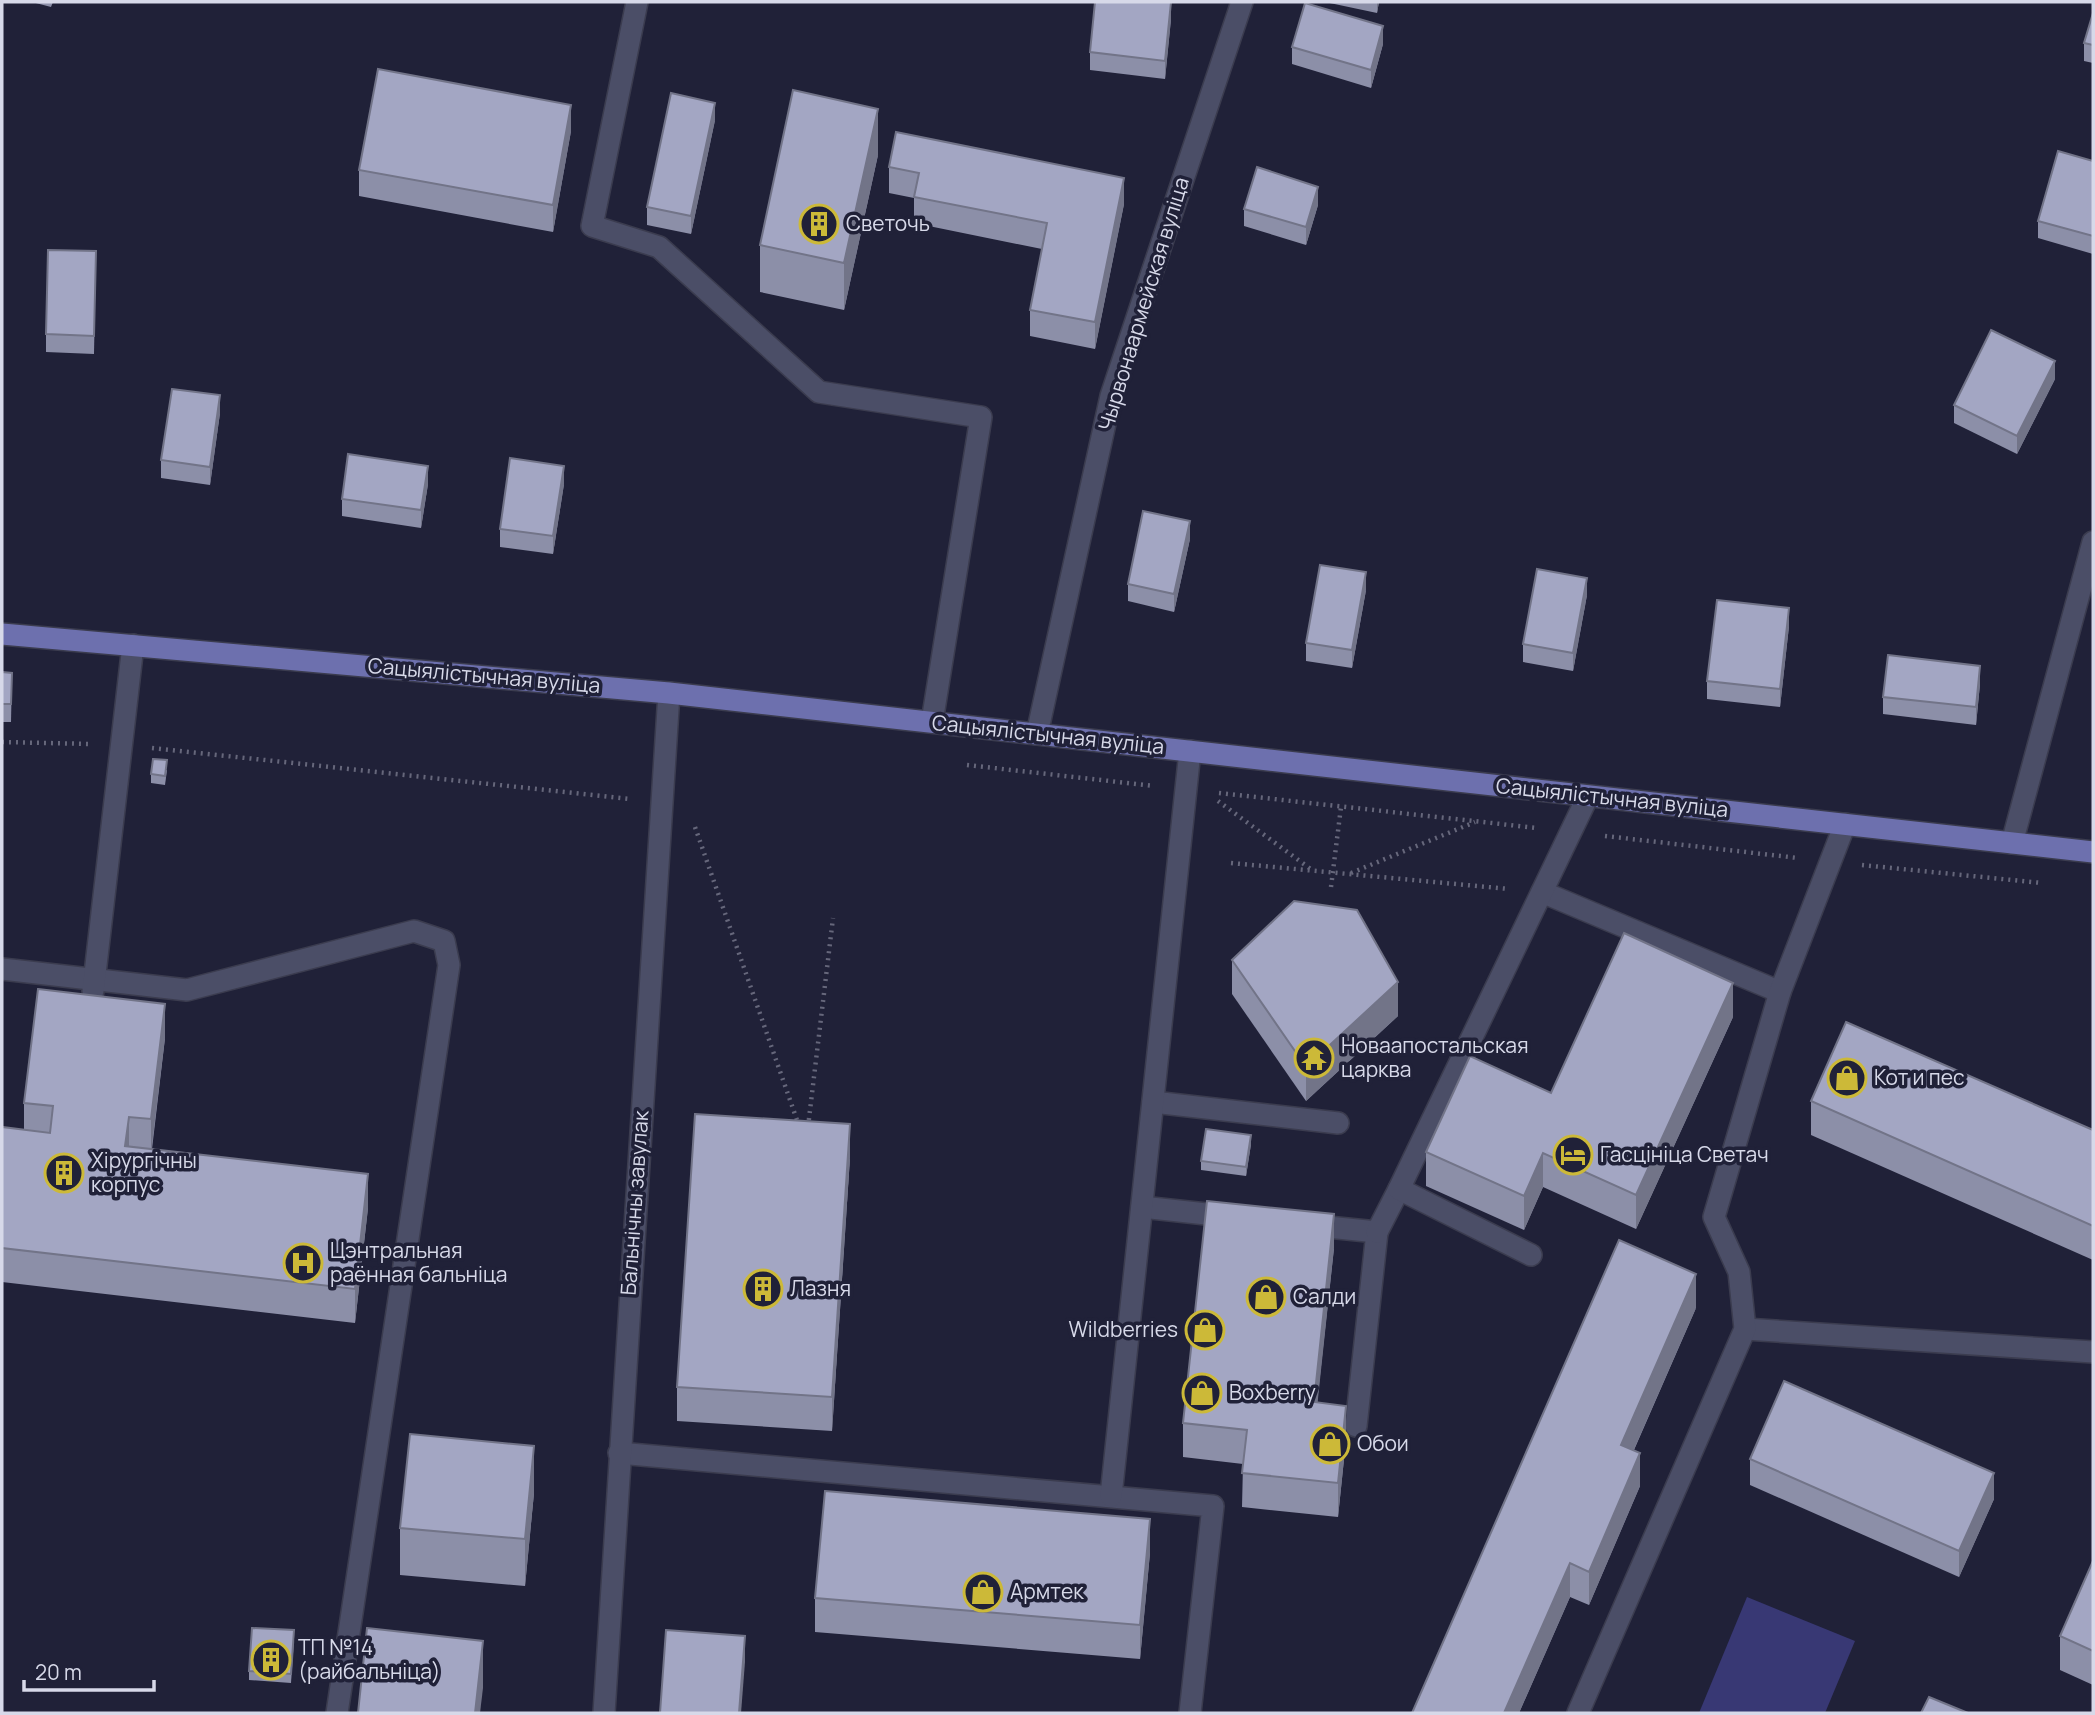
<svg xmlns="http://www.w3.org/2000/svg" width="2095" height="1715" viewBox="0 0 2095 1715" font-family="Manrope,sans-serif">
<rect width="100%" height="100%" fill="#202138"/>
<polygon fill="#383874" points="1747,1597 1855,1641 1825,1713 1699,1713"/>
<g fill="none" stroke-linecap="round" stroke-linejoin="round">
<defs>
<g id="minor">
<polyline points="637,2 592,226 659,247 819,392 981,417 932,722"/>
<polyline points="1037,734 1111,396 1242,2"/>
<polyline points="2012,843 2093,542"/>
<polyline points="1542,892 1780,992"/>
<polyline points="2,969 187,990 414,931 444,941 449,965 337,1713"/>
<polyline points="93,991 133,645"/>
<polyline points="1153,1102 1338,1123"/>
<polyline points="1142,1207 1234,1217"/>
<polyline points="1308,1225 1377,1232 1356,1426"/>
<polyline points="1377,1232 1399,1189"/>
<polyline points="1531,1255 1399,1189 1588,796"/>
<polyline points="1745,1329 2093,1352"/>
<polyline points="619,1453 1213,1506 1190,1713"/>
<polyline points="1111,1496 1190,751"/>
<polyline points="604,1713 669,693"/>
<polyline points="1578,1713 1745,1329 1739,1272 1714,1217 1780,992 1845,824"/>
</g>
<polyline id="major" points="2,634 669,693 2093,852"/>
</defs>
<use href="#minor" stroke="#3b3c4f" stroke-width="24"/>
<use href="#major" stroke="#3b3c4f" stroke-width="24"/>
<g stroke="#66677b" stroke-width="4.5" stroke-dasharray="2 5" stroke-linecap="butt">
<polyline points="2,742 91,744"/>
<polyline points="152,748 630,799"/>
<polyline points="967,765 1154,786"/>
<polyline points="1219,793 1537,828"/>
<polyline points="1218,801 1312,870"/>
<polyline points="695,827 798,1123"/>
<polyline points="1605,836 1798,858"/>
<polyline points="1231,863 1509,889"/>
<polyline points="1862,865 2042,883"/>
<polyline points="1351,873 1475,822"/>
<polyline points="1331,887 1341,807"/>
<polyline points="808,1127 833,918"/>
</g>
<use href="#minor" stroke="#4b4e67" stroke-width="21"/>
<use href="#major" stroke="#6d70ae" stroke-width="21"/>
</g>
<g fill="#8c8fa8">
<polygon points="32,2 53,2 51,7"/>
<polygon points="1325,2 1379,2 1377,13"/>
<polygon points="2093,13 2093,63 2084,61 2084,43"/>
<polygon points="1171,19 1165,79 1090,70 1090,52"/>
<polygon points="1383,44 1371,88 1292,64 1292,47"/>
<polygon points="715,120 691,234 647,225 647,207"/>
<polygon points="571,131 553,232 359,196 359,170"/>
<polygon points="878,155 844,310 760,292 760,245"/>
<polygon points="2093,161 2093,254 2038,238 2038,221"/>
<polygon points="889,167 1124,204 1095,349 1030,336 1030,310 1042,249 914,223 914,198 889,193"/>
<polygon points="1318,205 1306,245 1244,226 1244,209"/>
<polygon points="96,251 94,354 46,352 46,334"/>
<polygon points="2055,379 2017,454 1954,423 1954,405"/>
<polygon points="220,413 210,485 161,478 161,460"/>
<polygon points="428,484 421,528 342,516 342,499"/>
<polygon points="564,484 553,554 500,547 500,529"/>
<polygon points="1190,539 1174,612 1128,601 1128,584"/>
<polygon points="1366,590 1352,668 1306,661 1306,643"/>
<polygon points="1587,595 1573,671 1523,662 1523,644"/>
<polygon points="1789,626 1780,707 1707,699 1707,681"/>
<polygon points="2,672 12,673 11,722 2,722"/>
<polygon points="1980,684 1976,725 1883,714 1883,697"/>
<polygon points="167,770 165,785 151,783 151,774"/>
<polygon points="1232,960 1398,1016 1306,1101 1232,994"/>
<polygon points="1733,1017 1636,1229 1543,1187 1524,1230 1426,1186 1426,1152 1551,1093"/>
<polygon points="165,1038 152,1149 368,1208 355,1323 2,1282 2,1127 24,1130 24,1103"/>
<polygon points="1811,1101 2093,1130 2093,1260 1811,1135"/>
<polygon points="1251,1144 1246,1176 1201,1170 1201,1161"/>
<polygon points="850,1158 832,1431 677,1421 677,1387"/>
<polygon points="1334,1248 1317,1403 1346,1440 1338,1517 1242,1507 1243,1464 1183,1457 1183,1423"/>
<polygon points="1696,1308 1634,1450 1640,1486 1589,1605 1570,1597 1519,1713 1412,1713"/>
<polygon points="1750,1459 1994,1499 1959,1577 1750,1485"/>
<polygon points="534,1493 525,1586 400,1575 400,1528"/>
<polygon points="1150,1553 1140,1659 815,1632 815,1598"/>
<polygon points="2093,1561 2093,1685 2060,1670 2060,1636"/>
<polygon points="294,1640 291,1683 249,1680 249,1671"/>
</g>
<g fill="#727488">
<polygon points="1171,2 1171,19 1165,79 1165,61"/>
<polygon points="1377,2 1379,2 1377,13"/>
<polygon points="1383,26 1383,44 1371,88 1371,70"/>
<polygon points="715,103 715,120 691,234 691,216"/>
<polygon points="571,105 571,131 553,232 553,205"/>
<polygon points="878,109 878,155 844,310 844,263"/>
<polygon points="1124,178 1124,204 1095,349 1095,322"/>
<polygon points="1318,187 1318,205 1306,245 1306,227"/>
<polygon points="2055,361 2055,379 2017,454 2017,436"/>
<polygon points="220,395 220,413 210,485 210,467"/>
<polygon points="428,466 428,484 421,528 421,510"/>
<polygon points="564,466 564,484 553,554 553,536"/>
<polygon points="1190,521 1190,539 1174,612 1174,594"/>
<polygon points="1366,572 1366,590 1352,668 1352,650"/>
<polygon points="1587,578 1587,595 1573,671 1573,653"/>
<polygon points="1789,608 1789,626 1780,707 1780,689"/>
<polygon points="1980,666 1980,684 1976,725 1976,707"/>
<polygon points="1398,982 1398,1016 1306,1101 1306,1067"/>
<polygon points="1733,983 1733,1017 1636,1229 1636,1195"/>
<polygon points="165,1004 165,1038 151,1153 151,1119"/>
<polygon points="129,1117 129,1151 125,1146"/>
<polygon points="850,1124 850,1158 832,1431 832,1397"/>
<polygon points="1251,1135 1251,1144 1246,1176 1246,1167"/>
<polygon points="1543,1153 1543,1187 1524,1230 1524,1196"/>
<polygon points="368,1174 368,1208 355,1323 355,1289"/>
<polygon points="1334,1214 1334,1248 1314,1436 1314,1402"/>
<polygon points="1696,1274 1696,1308 1621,1479 1621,1445"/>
<polygon points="1346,1406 1346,1440 1338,1517 1338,1483"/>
<polygon points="534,1446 534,1493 525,1586 525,1539"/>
<polygon points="1640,1453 1640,1486 1589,1605 1589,1572"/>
<polygon points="1994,1473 1994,1499 1959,1577 1959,1551"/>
<polygon points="1150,1519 1150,1553 1140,1659 1140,1625"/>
<polygon points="1570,1563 1570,1597 1519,1713 1504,1713"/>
<polygon points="745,1636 745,1662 741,1713 739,1713"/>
<polygon points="483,1641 483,1688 480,1713 475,1713"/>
</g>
<g fill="#a3a6c3" stroke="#727488" stroke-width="2">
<polygon points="1095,2 1171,2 1165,61 1090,52"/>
<polygon points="1305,3 1383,26 1371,70 1292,47"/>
<polygon points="2093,13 2093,45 2084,43"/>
<polygon points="378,69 571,105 553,205 359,170"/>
<polygon points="793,90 878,109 844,263 760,245"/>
<polygon points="671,93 715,103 691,216 647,207"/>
<polygon points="896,132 1124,178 1095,322 1030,310 1047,223 914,197 919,173 889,167"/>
<polygon points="2058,151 2093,161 2093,236 2038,221"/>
<polygon points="1257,167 1318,187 1306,227 1244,209"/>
<polygon points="48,250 96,251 94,336 46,334"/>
<polygon points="1991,330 2055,361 2017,436 1954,405"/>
<polygon points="172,389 220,395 210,467 161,460"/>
<polygon points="348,454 428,466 421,510 342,499"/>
<polygon points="510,458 564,466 553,536 500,529"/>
<polygon points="1143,511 1190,521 1174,594 1128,584"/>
<polygon points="1320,565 1366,572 1352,650 1306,643"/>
<polygon points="1537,569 1587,578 1573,653 1523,644"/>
<polygon points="1717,600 1789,608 1780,689 1707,681"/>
<polygon points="1888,655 1980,666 1976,707 1883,697"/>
<polygon points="2,672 12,673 11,704 2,704"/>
<polygon points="153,759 167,760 165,776 151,774"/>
<polygon points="1294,901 1357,910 1398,982 1306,1067 1232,960"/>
<polygon points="1624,933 1733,983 1636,1195 1543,1153 1524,1196 1426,1152 1470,1056 1551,1093"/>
<polygon points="38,989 165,1004 151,1119 129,1117 125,1146 368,1174 355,1289 2,1248 2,1127 50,1133 53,1106 24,1103"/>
<polygon points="1846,1022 2093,1130 2093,1226 1811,1101"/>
<polygon points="695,1114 850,1124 832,1397 677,1387"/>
<polygon points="1206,1129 1251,1135 1246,1167 1201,1161"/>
<polygon points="1207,1201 1334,1214 1314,1402 1346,1406 1338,1483 1242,1473 1247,1430 1183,1423"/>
<polygon points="1619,1240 1696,1274 1621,1445 1640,1453 1589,1572 1570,1563 1504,1713 1412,1713"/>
<polygon points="1784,1381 1994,1473 1959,1551 1750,1459"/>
<polygon points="410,1434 534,1446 525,1539 400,1528"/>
<polygon points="825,1491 1150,1519 1140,1625 815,1598"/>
<polygon points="2093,1561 2093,1651 2060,1636"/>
<polygon points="252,1628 294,1630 291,1674 249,1671"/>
<polygon points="367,1628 483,1641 475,1713 358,1713"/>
<polygon points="666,1630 745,1636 739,1713 660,1713"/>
<polygon points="1929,1697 1968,1713 1921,1713"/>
</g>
<defs>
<symbol id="building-ring" viewBox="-11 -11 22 22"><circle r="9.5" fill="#202138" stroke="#ccb938" stroke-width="1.5"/><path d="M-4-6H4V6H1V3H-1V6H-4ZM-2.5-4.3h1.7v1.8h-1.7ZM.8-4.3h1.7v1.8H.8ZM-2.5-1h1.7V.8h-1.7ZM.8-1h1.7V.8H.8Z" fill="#ccb938"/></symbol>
<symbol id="temple-ring" viewBox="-11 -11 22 22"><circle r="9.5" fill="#202138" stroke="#ccb938" stroke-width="1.5"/><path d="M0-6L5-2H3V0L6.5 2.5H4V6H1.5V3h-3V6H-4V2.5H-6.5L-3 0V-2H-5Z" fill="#ccb938"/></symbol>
<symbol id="shop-ring" viewBox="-11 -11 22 22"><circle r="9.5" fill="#202138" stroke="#ccb938" stroke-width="1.5"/><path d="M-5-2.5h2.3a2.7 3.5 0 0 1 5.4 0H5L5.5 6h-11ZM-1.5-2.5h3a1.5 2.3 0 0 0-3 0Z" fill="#ccb938"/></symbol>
<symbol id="hotel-ring" viewBox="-11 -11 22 22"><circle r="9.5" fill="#202138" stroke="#ccb938" stroke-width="1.5"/><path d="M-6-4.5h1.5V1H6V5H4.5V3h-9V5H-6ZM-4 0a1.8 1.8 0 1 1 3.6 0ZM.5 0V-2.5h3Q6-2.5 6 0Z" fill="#ccb938"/></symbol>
<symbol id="hospital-ring" viewBox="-11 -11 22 22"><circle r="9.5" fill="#202138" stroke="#ccb938" stroke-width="1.5"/><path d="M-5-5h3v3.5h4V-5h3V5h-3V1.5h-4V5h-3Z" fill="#ccb938"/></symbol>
</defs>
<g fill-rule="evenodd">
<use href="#building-ring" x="797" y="202" width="44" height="44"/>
<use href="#temple-ring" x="1292" y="1036" width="44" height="44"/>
<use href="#shop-ring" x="1825" y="1056" width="44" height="44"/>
<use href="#hotel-ring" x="1551" y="1133" width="44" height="44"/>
<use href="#building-ring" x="42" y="1151" width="44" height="44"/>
<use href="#hospital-ring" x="281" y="1241" width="44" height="44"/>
<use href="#building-ring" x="741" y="1267" width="44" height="44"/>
<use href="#shop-ring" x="1244" y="1275" width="44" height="44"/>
<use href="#shop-ring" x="1183" y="1308" width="44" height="44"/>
<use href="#shop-ring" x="1180" y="1371" width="44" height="44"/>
<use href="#shop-ring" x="1308" y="1422" width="44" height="44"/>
<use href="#shop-ring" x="961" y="1570" width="44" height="44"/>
<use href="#building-ring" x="249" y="1638" width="44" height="44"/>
</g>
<g text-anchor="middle" stroke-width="7" stroke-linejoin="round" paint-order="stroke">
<g font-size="21" fill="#d7d9e9" stroke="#202138" text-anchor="start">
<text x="846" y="231">Светочь</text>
<text x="1341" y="1053">Новаапостальская<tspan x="1341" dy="24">царква</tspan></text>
<text x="1874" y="1085">Кот и пес</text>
<text x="1600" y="1162">Гасцініца Светач</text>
<text x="91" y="1168">Хірургічны<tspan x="91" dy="24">корпус</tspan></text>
<text x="330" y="1258">Цэнтральная<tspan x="330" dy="24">раённая бальніца</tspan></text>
<text x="790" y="1296">Лазня</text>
<text x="1293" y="1304">Салди</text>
<text x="1178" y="1337" text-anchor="end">Wildberries</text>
<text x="1229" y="1400">Boxberry</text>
<text x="1357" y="1451">Обои</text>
<text x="1010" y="1599">Армтек</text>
<text x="298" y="1655">ТП №14<tspan x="298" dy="24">(райбальніца)</tspan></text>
</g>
<g font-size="21" fill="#d7d9e9" stroke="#202138">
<text transform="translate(1144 304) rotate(-73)" y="7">Чырвонаармейская вуліца</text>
<text transform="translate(484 676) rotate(5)" y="7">Сацыялістычная вуліца</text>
<text transform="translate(1048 735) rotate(6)" y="7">Сацыялістычная вуліца</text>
<text transform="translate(1612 798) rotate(6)" y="7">Сацыялістычная вуліца</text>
<text transform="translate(635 1203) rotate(-86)" y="7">Бальнічны завулак</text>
</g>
</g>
<rect width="2095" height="1715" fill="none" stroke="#d7d9e9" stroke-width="7"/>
<path d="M24 1680v10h130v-10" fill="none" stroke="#d7d9e9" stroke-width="3.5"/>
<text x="35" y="1680" font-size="21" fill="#d7d9e9" stroke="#202138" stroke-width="5" paint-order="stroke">20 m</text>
</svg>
